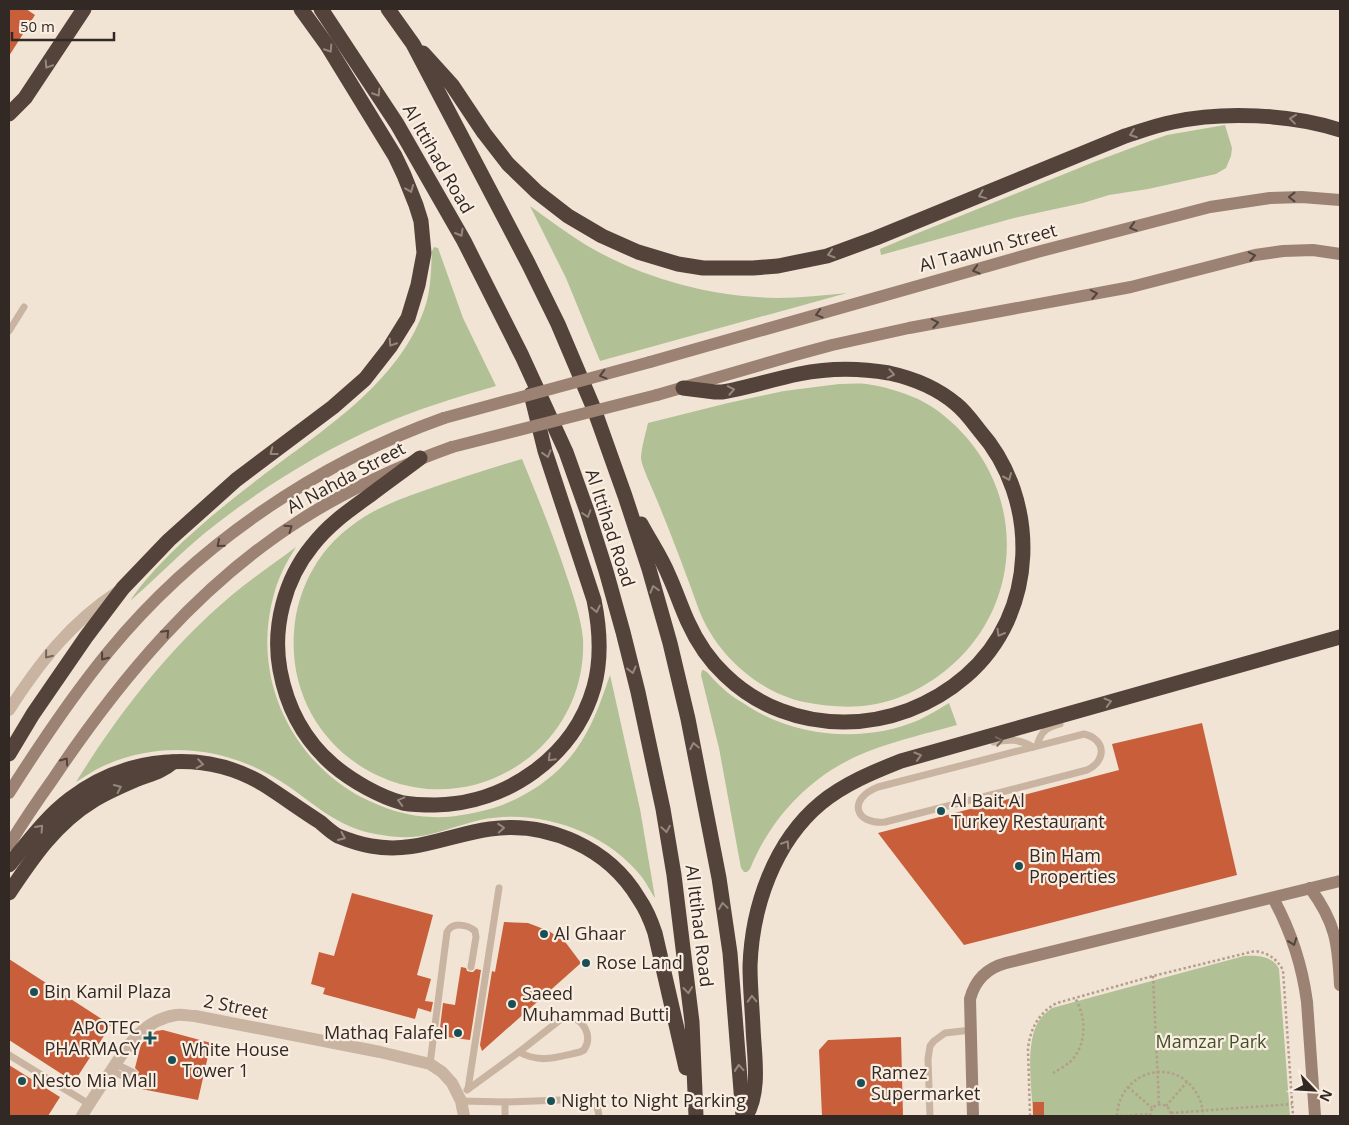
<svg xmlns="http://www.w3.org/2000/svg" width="1349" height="1125" viewBox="0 0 1349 1125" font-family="'Open Sans',sans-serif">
<rect width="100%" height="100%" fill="#f1e4d5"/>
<g fill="#b1c095">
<polygon points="1225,125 1232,148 1231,156 1226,168 1216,174 1148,189 1109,195 1083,203 1014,218 881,255 880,249 913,235 1094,162 1150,141 1167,135"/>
<path d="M 530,206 C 548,219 567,233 586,245 C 644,279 711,297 778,298 C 801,298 824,295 847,293 L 600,361 L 566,278 Z"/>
<path d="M 434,247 L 438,248 L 463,318 L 496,386 C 457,397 418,409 381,425 C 322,451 266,485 215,525 C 185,548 159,576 130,601 C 142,583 157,567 172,552 C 204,521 238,494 274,467 C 332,424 403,377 426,304 C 431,288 431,268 432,251 Z"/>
<path d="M 839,384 C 848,384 857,383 866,384 C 883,386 902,392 918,399 C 937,408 954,423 967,438 C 1030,512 1017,621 937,677 C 894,707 855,712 804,702 C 758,692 716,654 699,610 C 686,573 672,537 657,500 C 654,492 641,465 641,458 C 641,449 646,432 648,423 L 728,403 L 784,391 Z"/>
<path d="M 522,459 C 538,498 554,537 567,577 C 574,598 581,618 583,639 C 585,680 569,721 539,749 C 436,844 277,759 295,622 C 300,585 320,549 350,527 C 371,510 395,501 420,492 C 453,480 488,469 522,459 Z"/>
<path d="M 296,547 C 287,561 278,578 274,594 C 251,675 289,758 361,797 C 383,808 408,817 433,817 C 449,818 463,815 478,812 C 516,804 552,782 575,751 C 592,728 601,701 610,675 L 640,809 L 655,898 C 650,891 646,882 641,876 C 604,830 537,808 480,820 C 457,825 434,836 411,837 C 396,838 380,835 366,832 C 335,824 310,801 285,784 C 232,749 168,739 108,764 C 97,768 86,776 76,782 C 119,713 169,648 232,595 C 252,578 275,563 296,547 Z"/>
<path d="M 702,670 C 703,670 704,670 705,671 C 708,672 711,677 713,679 C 722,688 732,697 743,703 C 793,737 863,744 919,720 C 929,715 939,709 949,703 L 957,725 C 928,733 898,740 869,751 C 814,772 772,815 750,869 L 747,872 L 744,872 L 741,868 L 719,748 L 701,675 Z"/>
<path d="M 1244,956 C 1257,955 1273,956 1279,969 L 1290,1116 L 1033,1116 C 1032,1088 1024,1042 1040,1019 C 1043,1015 1048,1011 1052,1008 Z"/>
</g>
<g fill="#c95e3b">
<polygon points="9,9 26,9 35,15 9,56"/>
<polygon points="1202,723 1237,875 964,945 878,833 1119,770 1112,744"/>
<polygon points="352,893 433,915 417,975 431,979 425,1001 433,1002 431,1012 418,1008 415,1019 323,994 325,988 311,984 319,952 334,956"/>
<polygon points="504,922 528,923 549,931 566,943 581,963 482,1051 480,1045 492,971 495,972"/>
<polygon points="9,959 111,1025 74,1082 9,1040"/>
<polygon points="461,967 466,968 467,971 471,972 473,972 476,969 481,970 470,1040 439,1036 443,1003 455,1005"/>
<polygon points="163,1030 211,1043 198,1100 131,1087 132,1085 136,1084 138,1082 137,1077 139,1072 135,1068 141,1044 156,1031"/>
<polygon points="901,1037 903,1116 822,1116 819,1050 828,1040"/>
<polygon points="9,1065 60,1097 48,1116 9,1116"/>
<rect x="1033" y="1102" width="11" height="14"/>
</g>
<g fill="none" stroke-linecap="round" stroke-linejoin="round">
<g stroke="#b49d8c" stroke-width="2.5" stroke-dasharray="2.5 2.5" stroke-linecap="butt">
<polyline points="1153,976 1159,1104"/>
<path d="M 1053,1073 C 1058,1070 1065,1066 1070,1062 C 1087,1045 1087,1018 1075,998"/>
<polyline points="1128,1087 1152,1108"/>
<polyline points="1166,1106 1187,1082"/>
<polyline points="1171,1113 1292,1104"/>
<path d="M 1030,1116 L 1028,1049 C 1030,1029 1039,1012 1057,1003 L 1153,976 L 1255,951 C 1268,953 1276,958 1283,970 L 1293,1116"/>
<path d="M 1117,1116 C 1119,1071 1175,1055 1197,1094 C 1201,1101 1203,1108 1203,1116"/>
<polyline points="1120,1116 1150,1114"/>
<path d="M 1150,1116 L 1152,1108 C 1161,1101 1170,1105 1171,1116"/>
</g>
<g stroke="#c9b3a1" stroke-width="7">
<polyline points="9,331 24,307"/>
<path d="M 1084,734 C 1106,739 1107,761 1087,770 L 885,822 C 855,825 847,799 878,787 Z"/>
<path d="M 994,742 C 1009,739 1020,739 1033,747"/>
<path d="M 1037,746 C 1041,731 1046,728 1060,724"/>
<path d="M 567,1017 C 584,1018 593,1036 584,1050 L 580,1052 C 557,1057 541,1064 519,1052 L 560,1020 Z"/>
<polyline points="9,1055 89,1104"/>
<polyline points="116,1064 134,1073"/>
<path d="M 430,1064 L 447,932 C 452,922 467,924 475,931 L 476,937 L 471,967"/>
<polyline points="111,1071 133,1080"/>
<polyline points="468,1089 499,888"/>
<polyline points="467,1090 519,1052"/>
<path d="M 461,1101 L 505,1102 L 587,1099 C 596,1102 598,1107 599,1116"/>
<polyline points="505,1102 505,1116"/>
<polyline points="930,1116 928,1059 930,1046 934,1041 945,1033 971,1030"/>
</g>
<g stroke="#c9b3a1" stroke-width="12">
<path d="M 9,710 C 40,662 71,622 119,591"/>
<path d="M 82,1116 C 90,1102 100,1088 109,1074 C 126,1048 142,1020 176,1015 C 182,1014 189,1016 195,1016 L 380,1052 L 430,1064 L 442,1072 L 452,1083 L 461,1101 L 464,1116"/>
</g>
<g stroke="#9c8273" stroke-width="12">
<polyline points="650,362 1041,251 1210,207 1270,198 1302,197 1340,200"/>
<polyline points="657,395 795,355 832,345 909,328 1131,287 1255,255 1283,251 1313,250 1340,254"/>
<path d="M 9,793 C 40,744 72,696 109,651 C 195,546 317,463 444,418"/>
<path d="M 9,845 C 23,822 38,800 53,779 C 120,679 199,584 302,519 C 349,489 399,466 452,447"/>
<path d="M 1310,888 C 1336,923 1338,944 1340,985"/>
<path d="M 1273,898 C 1291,931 1302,964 1307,1002 L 1315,1116"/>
<path d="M 973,1116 L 970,999 C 975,980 987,968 1006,963 L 1340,881"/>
</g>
<g stroke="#54433b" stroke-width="15">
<polyline points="321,9 397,124 464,241 522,356 566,452 587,511 606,571 623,632 638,692 663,809 674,875 692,1022 696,1116"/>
<polyline points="388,9 413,44 528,263 558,324 594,409 625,496 649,569 670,643 688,719 719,878 730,953 743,1116"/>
<path d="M 423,53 L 452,85 L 484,133 L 508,164 L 537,192 L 568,216 L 602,236 L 638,252 L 678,264 L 703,268 L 753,268 L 778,266 L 827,256 L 876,238 L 1125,136 C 1141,131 1157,125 1173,122 C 1223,111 1292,114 1340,130"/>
<polyline points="9,114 25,98 84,9"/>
<path d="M 420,458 C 403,471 386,483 369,496 C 348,511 328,525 312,546 C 285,579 272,627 280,670 C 287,708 304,740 333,765 C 352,781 380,797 403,803 C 414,805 425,805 435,805 C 506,804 574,757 594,687 C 602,658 600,629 594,600 L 545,451 L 531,394"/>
<path d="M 641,524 C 650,541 662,558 669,576 C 676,591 681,607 688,622 C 697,642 709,660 725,675 C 791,739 897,736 966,676 C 1038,614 1041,500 979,430 C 972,421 965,411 956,404 C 937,388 912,378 889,373 C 860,368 828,368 799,374 C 773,379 748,388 722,392 L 715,392 L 683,388"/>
<polyline points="9,754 33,714 86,637 123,588 169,540 236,480 333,407 365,379 390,347 408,318 418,285 424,253 421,221 416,205 404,175 395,156 327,45 301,9"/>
<path d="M 9,865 C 28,842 46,817 70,799 C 125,757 203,748 263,784 C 282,796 301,810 320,822 C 326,827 331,832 338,836 C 348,840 359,844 371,846 C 414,854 448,835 490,829 C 548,821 609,848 639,899 C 646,909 651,921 655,933 L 686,1068"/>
<path d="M 9,893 C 33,857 56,823 94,800 C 107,792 121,786 135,780 C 150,774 160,773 173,762"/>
<path d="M 746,1116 C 761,1090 754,1055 753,1027 C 752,1006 750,986 750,966 C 752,907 774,842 821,803 C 844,784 873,772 901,761 L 1340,637"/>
</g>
<g stroke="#9c8273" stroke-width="12">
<polyline points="444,418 650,362"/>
<polyline points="452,447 657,395"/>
</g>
</g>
<defs><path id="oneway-chevron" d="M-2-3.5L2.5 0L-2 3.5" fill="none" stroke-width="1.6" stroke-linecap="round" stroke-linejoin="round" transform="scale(1.25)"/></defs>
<g stroke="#96877d">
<use href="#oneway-chevron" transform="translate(329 49) rotate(57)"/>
<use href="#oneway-chevron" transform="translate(48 65) rotate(123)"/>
<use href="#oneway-chevron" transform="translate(377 93) rotate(57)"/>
<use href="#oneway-chevron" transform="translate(1293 119) rotate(-173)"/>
<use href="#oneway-chevron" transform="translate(1133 134) rotate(160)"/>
<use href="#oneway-chevron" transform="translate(410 189) rotate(68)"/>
<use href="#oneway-chevron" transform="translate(982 195) rotate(158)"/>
<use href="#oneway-chevron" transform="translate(460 233) rotate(60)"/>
<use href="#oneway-chevron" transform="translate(831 254) rotate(163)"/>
<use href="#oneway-chevron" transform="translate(392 343) rotate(123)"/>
<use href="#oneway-chevron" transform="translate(891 374) rotate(11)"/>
<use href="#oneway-chevron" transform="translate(731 390) rotate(-11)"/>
<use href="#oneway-chevron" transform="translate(273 452) rotate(143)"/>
<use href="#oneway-chevron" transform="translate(547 454) rotate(73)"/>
<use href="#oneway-chevron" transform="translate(1008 477) rotate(66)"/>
<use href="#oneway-chevron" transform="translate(587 514) rotate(72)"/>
<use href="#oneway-chevron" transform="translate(654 589) rotate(-106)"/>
<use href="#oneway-chevron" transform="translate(596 609) rotate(78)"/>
<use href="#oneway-chevron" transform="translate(1000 633) rotate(120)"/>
<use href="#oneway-chevron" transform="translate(632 670) rotate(76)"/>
<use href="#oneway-chevron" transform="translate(1108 702) rotate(-16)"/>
<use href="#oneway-chevron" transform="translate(694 746) rotate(-101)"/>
<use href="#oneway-chevron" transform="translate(918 756) rotate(-17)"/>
<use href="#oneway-chevron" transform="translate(551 758) rotate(135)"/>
<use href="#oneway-chevron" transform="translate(200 764) rotate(9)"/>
<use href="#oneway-chevron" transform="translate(118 788) rotate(-25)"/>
<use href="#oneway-chevron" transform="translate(401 801) rotate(-165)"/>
<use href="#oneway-chevron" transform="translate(40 828) rotate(-48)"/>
<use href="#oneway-chevron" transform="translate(501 828) rotate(-4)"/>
<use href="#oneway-chevron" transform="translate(666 829) rotate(81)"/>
<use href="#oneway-chevron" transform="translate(342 837) rotate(24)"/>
<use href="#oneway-chevron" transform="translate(786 844) rotate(-57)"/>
<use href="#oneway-chevron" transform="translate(723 906) rotate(-98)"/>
<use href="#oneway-chevron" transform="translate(688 990) rotate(84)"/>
<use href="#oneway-chevron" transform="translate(752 999) rotate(-92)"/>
<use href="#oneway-chevron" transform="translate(739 1068) rotate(-95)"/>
</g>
<g stroke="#52443c">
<use href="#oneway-chevron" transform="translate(1292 197) rotate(180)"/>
<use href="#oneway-chevron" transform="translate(1133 227) rotate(165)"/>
<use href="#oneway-chevron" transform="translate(1252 256) rotate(-11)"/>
<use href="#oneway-chevron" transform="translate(976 270) rotate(164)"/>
<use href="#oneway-chevron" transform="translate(1094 294) rotate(-11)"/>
<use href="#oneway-chevron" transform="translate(819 314) rotate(164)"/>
<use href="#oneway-chevron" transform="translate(935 323) rotate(-10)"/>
<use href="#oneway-chevron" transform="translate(603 375) rotate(165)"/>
<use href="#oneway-chevron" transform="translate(289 528) rotate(-35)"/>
<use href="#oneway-chevron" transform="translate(220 544) rotate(140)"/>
<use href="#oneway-chevron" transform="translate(166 633) rotate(-47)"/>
<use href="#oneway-chevron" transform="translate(104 657) rotate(128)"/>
<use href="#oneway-chevron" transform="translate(65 761) rotate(-55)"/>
<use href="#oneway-chevron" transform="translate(1293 942) rotate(70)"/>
</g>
<g stroke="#76675c">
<use href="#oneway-chevron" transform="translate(48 655) rotate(129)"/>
<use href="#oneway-chevron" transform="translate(999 741) rotate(-10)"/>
</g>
<g fill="#195055" stroke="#f9eee1" stroke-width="2">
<circle cx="941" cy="811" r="5"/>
<circle cx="1019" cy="866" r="5"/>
<circle cx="544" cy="934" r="5"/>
<circle cx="586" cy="963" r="5"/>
<circle cx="34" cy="992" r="5"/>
<circle cx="512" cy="1004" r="5"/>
<circle cx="458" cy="1033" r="5"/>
<path d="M147.5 1030.5h5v5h5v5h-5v5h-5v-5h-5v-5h5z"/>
<circle cx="172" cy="1060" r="5"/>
<circle cx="22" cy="1081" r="5"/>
<circle cx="861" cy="1083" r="5"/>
<circle cx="551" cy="1101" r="5"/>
</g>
<g text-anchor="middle" stroke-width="4.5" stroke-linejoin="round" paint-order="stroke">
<g font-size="18" fill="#332924" stroke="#f9eee1">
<text transform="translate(438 159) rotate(60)" y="6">Al Ittihad Road</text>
<text transform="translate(988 248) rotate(-15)" y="6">Al Taawun Street</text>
<text transform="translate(346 478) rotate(-28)" y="6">Al Nahda Street</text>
<text transform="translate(610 528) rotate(72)" y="6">Al Ittihad Road</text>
<text transform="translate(699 926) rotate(83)" y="6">Al Ittihad Road</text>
<text transform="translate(236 1007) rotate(11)" y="6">2 Street</text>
</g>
<g font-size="18" fill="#332924" stroke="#f9eee1" text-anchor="start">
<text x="951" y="807">Al Bait Al<tspan x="951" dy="21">Turkey Restaurant</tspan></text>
<text x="1029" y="862">Bin Ham<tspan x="1029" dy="21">Properties</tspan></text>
<text x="554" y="940">Al Ghaar</text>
<text x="596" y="969">Rose Land</text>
<text x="44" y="998">Bin Kamil Plaza</text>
<text x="522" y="1000">Saeed<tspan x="522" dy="21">Muhammad Butti</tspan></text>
<text x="140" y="1034" text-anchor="end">APOTEC<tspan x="140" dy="21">PHARMACY</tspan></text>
<text x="448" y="1039" text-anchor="end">Mathaq Falafel</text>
<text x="182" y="1056">White House<tspan x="182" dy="21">Tower 1</tspan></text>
<text x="871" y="1079">Ramez<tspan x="871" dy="21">Supermarket</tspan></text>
<text x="32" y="1087">Nesto Mia Mall</text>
<text x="561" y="1107">Night to Night Parking</text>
</g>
<g font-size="18" fill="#425128" stroke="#f9eee1">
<text x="1211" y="1048">Mamzar Park</text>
</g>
</g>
<rect width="1349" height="1125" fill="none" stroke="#332924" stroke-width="20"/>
<g transform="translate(1314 1090) rotate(115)" stroke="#f9eee1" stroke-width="4" paint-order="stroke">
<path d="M0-4L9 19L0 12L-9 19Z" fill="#332924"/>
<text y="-8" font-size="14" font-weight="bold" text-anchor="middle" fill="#332924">N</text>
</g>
<path d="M12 32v8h102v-8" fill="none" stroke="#332924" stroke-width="2.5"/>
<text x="20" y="32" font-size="15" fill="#332924" stroke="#f9eee1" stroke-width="4" paint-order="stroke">50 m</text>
</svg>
